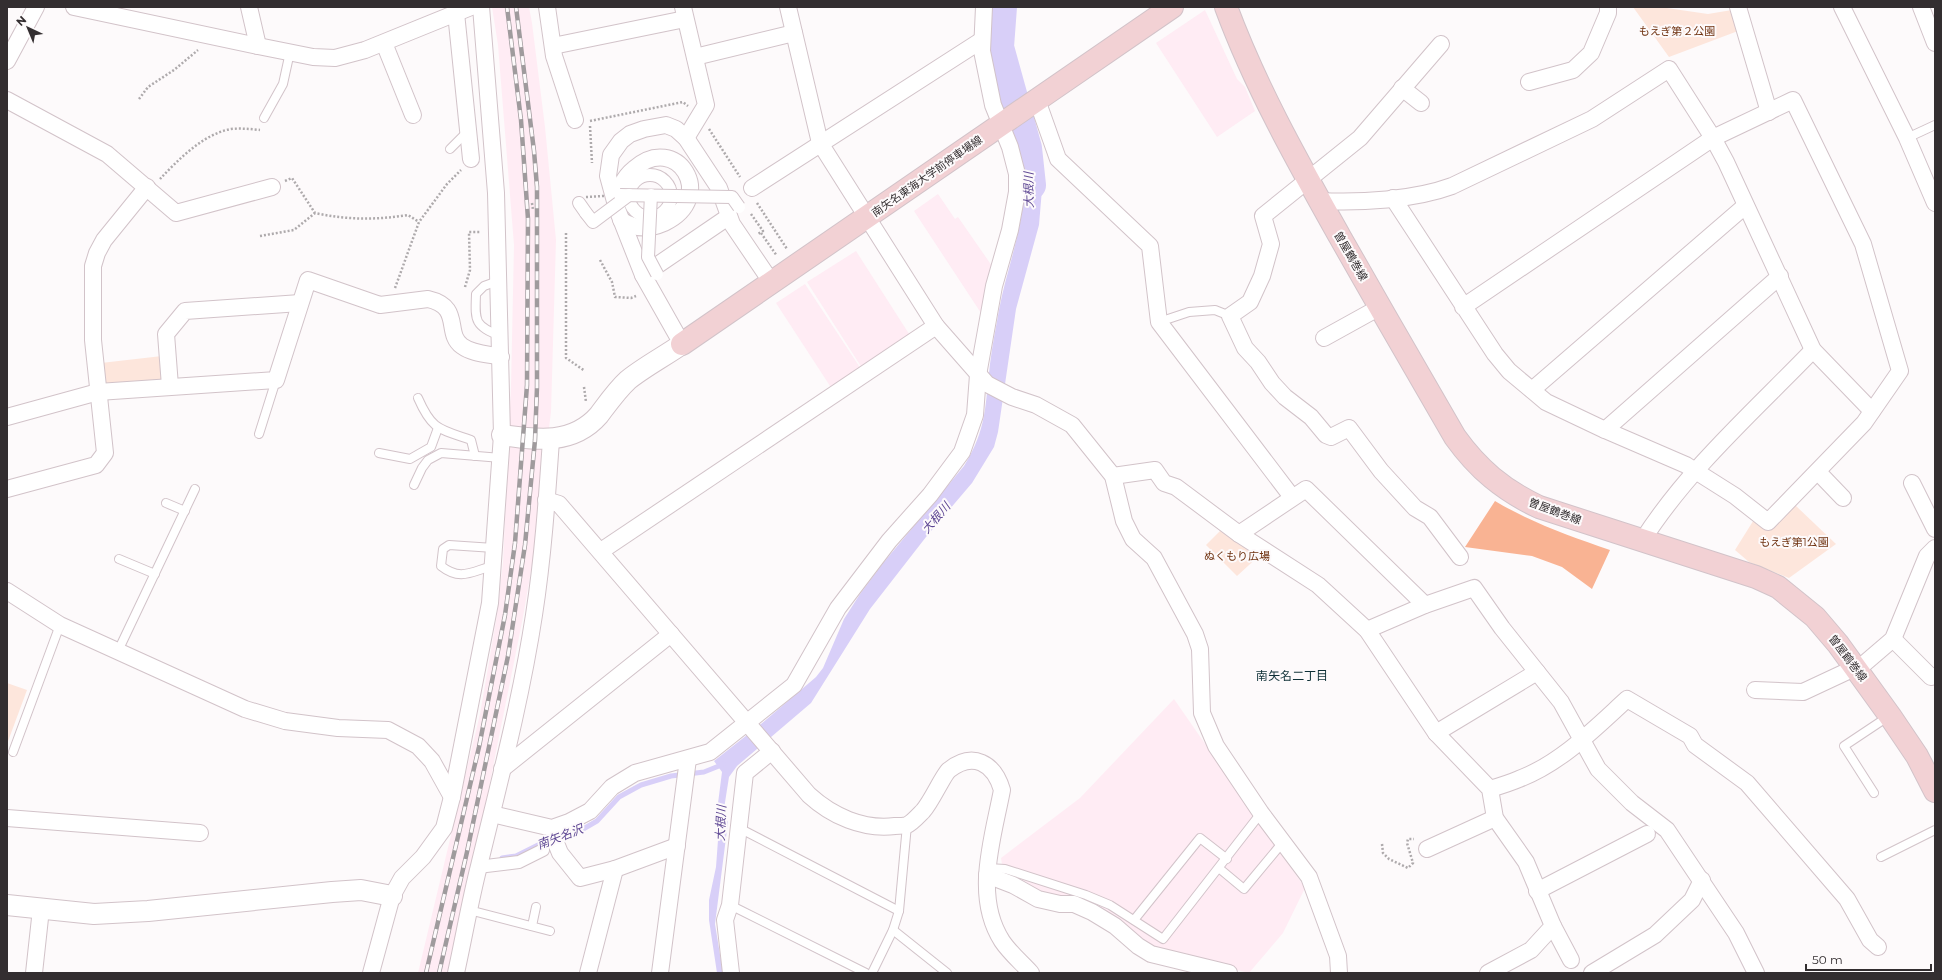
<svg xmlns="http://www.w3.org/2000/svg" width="1942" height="980" viewBox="0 0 1942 980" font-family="Montserrat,'Noto Sans JP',sans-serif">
<rect width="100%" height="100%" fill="#fdfafb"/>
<g fill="#ffecf4">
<polygon points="492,7 529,7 532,23 545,127 556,240 551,412 532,565 523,617 487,797 447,973 418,973 480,714 497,615 503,562 511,386 514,245 498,45"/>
<polygon points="1205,10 1237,79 1245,87 1255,111 1217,137 1156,43"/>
<polygon points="938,194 955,219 958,217 992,266 981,313 914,211"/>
<polygon points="856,251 911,337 862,368 807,282"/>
<polygon points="805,284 861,369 832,389 776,303"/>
<polygon points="1174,699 1305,888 1283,933 1249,973 1154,949 1004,876 1001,858 1080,798"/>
</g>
<g fill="#fde6dc">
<polygon points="1633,7 1660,7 1708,14 1732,10 1738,31 1669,57"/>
<polygon points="162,356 164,376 159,381 108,385 102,379 101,363"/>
<polygon points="1795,505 1836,544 1789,578 1749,562 1735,550 1755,518"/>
<polygon points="1223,528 1261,554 1237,576 1206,545"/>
<polygon points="7,683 27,690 7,744"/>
</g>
<path fill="#f9b393" d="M 1495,501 C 1532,523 1570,536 1610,550 L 1592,589 L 1562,567 L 1532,556 L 1465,547 Z"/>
<path fill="#d8cff8" d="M 992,7 L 1004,7 L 1004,34 L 1007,48 L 1014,61 L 1017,79 L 1040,147 L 1043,159 L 1043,177 L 1039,225 L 1016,309 L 998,432 L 994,447 L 972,483 L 926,537 L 870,609 L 811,703 L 737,766 L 729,777 L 723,815 L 728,822 L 715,924 L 723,973 L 717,973 L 709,920 L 709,900 L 716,867 L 718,840 L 716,819 L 722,772 L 714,761 L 761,724 L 816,677 L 823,668 L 844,619 L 860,594 L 884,562 L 964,466 C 987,429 985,406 990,364 C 992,346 996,328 999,310 C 1009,257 1033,207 1021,152 L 1025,150 L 1027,135 L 1026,131 L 1005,92 L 996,60 L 990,54 L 989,29 Z"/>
<polygon fill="#fdfafb" points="1021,85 1036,127 1025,134 1014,108 1006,96"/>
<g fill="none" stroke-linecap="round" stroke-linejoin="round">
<polyline stroke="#d8cff8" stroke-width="5" points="502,858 516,856 542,843 578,832 597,821 619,797 641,785 671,776 704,772 724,764"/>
<polyline stroke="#d8cff8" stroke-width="30" points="1002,7 999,47 1027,148 1031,185"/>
<defs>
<g id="service">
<polyline points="264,118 283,84 290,52"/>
<polyline points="1907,138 1935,125"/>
<polyline points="450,149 468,131"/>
<path d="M 498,281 L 484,286 L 476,294 C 475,321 474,326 501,336"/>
<polyline points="1159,322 1189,312 1215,310 1230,316"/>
<path d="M 418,398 C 432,430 439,429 471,440 L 475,456"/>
<polyline points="259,434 276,380"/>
<polyline points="379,453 410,459 431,447 438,428"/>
<polyline points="414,485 422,468 428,460 441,453 501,458"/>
<polyline points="166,503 185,511"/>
<polyline points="119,559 155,574"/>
<path d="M 492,566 C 471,572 460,581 441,566 L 443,549 L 449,545 L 494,548"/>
<polyline points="118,651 195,489"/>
<polyline points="13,752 60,625"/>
<polyline points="1874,793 1844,746 1889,716"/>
<polyline points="739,828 899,911"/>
<polyline points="1881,857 1935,830"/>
<polyline points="988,868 1005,869 1086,895 1110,905 1163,939 1261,813"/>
<polyline points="1220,869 1244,889 1283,842"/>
<polyline points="730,905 866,973"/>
<polyline points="469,910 550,931"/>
<polyline points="1134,920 1200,838 1227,859"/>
<polyline points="532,926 536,907"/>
<polyline points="893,930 947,973"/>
<polyline points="872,973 893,930 899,911 907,825"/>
</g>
<g id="pedestrian">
<circle cx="650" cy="196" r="21"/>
<polyline points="579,203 586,213"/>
<polyline points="478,867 519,862 543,850"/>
</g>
<g id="minor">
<polyline points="74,7 258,46 313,57 335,58 365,50 471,7"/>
<polyline points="249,7 258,46"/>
<polyline points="547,7 554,56 575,120"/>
<polyline points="683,7 706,105 686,138"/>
<polyline points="788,7 820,143 936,326 987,384 1012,397 1036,405 1072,425 1113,476 1124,521 1133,539 1154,558 1195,634 1200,649 1202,713 1216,746 1261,813 1309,877 1338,956 1339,973"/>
<polyline points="1738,7 1769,112"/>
<polyline points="1842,7 1907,138 1935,203"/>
<polyline points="1921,7 1935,43"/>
<polyline points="456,13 471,159"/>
<polyline points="384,43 413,115"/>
<polyline points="1441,44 1360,138 1263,216 1271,244 1262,276 1250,302 1230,316 1245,348 1258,362 1272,383 1285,397 1311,417 1326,435 1331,437 1349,428 1381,471 1415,508 1430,517 1460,557"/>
<polyline points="553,46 685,19"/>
<polyline points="695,57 794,33"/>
<polyline points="7,61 36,7"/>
<polyline points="1529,82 1573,70 1591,53 1608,13 1608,7"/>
<polyline points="1402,88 1421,103"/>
<polyline points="7,100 107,154 176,213 272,187"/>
<polyline points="1037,100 1058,159 1150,246 1159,322 1292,497"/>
<polyline points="752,188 982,40"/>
<polyline points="1393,198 1495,354 1509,371 1546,402 1605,430 1686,465 1735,496 1768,522 1864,423 1900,371 1863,244 1793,100 1713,138 1463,307"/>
<path d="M 1320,201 C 1360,203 1414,200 1452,186 L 1592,119 L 1669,69 L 1713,138 L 1726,162 L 1813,350 L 1872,411"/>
<path d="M 617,204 C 618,190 623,178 634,169 C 676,131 719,197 664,223 C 648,230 634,229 621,220"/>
<polyline points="643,275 728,217"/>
<polyline points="1324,338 1380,307"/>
<polyline points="682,344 643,275 617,209 608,176 611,155 621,141 630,134 644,129 666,125 676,129 686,138 719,188 732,224 772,283"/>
<polyline points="170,386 166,334 185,311 300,303"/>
<polyline points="1532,390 1745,206"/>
<path d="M 7,417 L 98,392 L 276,380 L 308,280 L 380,305 L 428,299 C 463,307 444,333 462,346 C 473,354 488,354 501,357"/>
<polyline points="1605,430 1780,276"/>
<polyline points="1818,472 1843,498"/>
<polyline points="1113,476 1155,470 1164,483 1176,487 1239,534 1318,585 1367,630 1436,733 1490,789 1495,818 1526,862 1553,926 1531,950 1488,973"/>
<polyline points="1912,483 1935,529"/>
<polyline points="7,489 96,465 105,453 93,340 93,266 97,253 104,240 147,187"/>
<path d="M 546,500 L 559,504 L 809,795 C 832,816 863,830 895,826 C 898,826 904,826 907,825 C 912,823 919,815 923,811 C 932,801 943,775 949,770 C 973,751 994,763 1002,790 C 993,838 973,896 1002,941 C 1010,953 1021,962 1031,973"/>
<polyline points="1239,534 1306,489 1425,605"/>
<path d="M 1642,541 C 1688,469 1754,411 1813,350"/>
<polyline points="601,551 936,326"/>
<polyline points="7,591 60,625 245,709 285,721 338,728 388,730 418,746 432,761 452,797"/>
<polyline points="1367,630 1425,605 1474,588 1502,628 1561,702 1598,769 1632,803 1667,830 1736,933 1756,973"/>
<polyline points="1893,639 1931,677 1935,676"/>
<polyline points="1755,690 1803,692 1865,663 1893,639 1927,556 1935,548"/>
<polyline points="1436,733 1537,672"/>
<polyline points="502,769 671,634"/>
<path d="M 1490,789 C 1500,786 1510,783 1519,779 C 1561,763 1594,729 1627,699 L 1690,736 L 1695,745 L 1747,783 L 1847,899 L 1870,940 L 1878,947"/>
<polyline points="492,814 552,828 569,822 590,811 612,787 635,773 710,752 794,685 838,608 889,541 930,495 962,452 975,415 978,375 994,286 1010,230 1017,192 1017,174 1010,147 993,105 982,51 984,7"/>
<polyline points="7,818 200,833"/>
<polyline points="556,843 560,853 580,878 615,869 677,846"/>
<polyline points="1427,849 1495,818"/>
<polyline points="987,875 1013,885 1038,899 1060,904 1074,904 1092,912 1115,926 1138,946 1151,954 1229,973"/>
<polyline points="1537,891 1647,834"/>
<polyline points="1553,926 1571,960"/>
<polyline points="34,973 41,909"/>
<polyline points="371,973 392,896 402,878 423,857 444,828 452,797 490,603 502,435 496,193 481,7"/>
<path d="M 456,973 C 464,937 470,901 479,866 C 499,783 521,700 534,615 C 543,557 547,498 551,440"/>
<polyline points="588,973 615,869"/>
<polyline points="660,973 688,759"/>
<polyline points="731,973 725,920 730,905 745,773 772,751"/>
<polyline points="1592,973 1655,935 1692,900 1702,880"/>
</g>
<g id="tertiary">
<path d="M 502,435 C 537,440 573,445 599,415 C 608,403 617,390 628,380 C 644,367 665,356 682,344"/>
<polyline points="7,905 94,914 148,911 332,892 361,890 392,896"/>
</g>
<g id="secondary">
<path d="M 1226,7 C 1256,88 1298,162 1340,237 C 1378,304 1416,370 1455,437 C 1478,469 1503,490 1539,507 L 1756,577 L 1778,587 L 1815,617 L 1838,644 L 1890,716 L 1917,756 L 1935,791"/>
<polyline points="682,344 1172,7"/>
</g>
</defs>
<use href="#service" stroke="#d2c3c9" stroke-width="10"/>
<use href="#pedestrian" stroke="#d2c3c9" stroke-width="14"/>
<use href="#minor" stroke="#d2c3c9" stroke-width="18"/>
<use href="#tertiary" stroke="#d2c3c9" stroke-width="22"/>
<use href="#secondary" stroke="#d2c3c9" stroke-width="24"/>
<g stroke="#aeaaac" stroke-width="2.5" stroke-dasharray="2 2" stroke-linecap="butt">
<polyline points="139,99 148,87 174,70 198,50"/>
<polyline points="590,121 683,102 688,106"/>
<polyline points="590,126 592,163"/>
<polyline points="709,129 740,177"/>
<path d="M 160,179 C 178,160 203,134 231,129 C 241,128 250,129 260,130"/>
<path d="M 285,181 L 292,178 L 315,213 C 347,220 376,220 408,215 L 419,222"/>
<polyline points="532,203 533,210"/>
<polyline points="757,203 787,249"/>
<polyline points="751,214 763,231 758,234"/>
<polyline points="566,233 566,358 585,371"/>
<polyline points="761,233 777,256"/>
<polyline points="260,236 294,230 315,213"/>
<polyline points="600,260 612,282 615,297 631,298 636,296"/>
<polyline points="465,287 470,270 469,232 481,232"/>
<polyline points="395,288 419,222 447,184 461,170"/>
<polyline points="584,387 586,402"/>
<polyline points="1382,844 1383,853 1389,859 1408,868 1413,863 1407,843 1408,839 1414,839"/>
</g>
<use href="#service" stroke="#fff" stroke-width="8"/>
<use href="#pedestrian" stroke="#fff" stroke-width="12"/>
<use href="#minor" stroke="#fff" stroke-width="16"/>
<use href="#tertiary" stroke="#fff" stroke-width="20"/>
<use href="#secondary" stroke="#f2d1d4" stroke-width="22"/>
<defs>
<g id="rail">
<polyline points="426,973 479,747 505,615 515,543 527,385 528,219 521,120 507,7"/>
<polyline points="439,973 467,852 508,656 525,545 535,440 537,387 537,187 534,151 516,7"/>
</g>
</defs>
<use href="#rail" stroke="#9f9b9d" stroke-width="4.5"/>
<use href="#rail" stroke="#fdfafb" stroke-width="3" stroke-dasharray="9" stroke-linecap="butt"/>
<defs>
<g id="pedestrian-bridge">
<polyline points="620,195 732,197 739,207"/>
<polyline points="651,195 648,257 657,274"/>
<polyline points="586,213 593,222 629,195"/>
</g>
</defs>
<use href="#pedestrian-bridge" stroke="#d2c3c9" stroke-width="14" stroke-linecap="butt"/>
<polyline stroke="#aeaaac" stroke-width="2.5" stroke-dasharray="2 2" stroke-linecap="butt" points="586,197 604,196"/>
<use href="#pedestrian-bridge" stroke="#fff" stroke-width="12"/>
</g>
<g text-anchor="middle" stroke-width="4" stroke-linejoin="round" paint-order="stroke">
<g font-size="11" fill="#6f3210" stroke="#fdfafb">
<text x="1677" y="35">もえぎ第２公園</text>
<text x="1794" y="546">もえぎ第1公園</text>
<text x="1237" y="560">ぬくもり広場</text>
</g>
<g font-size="11" fill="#332e30" stroke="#fdfafb">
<text transform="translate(927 176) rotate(-35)" y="4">南矢名東海大学前停車場線</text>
<text transform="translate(1351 256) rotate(60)" y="4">曽屋鶴巻線</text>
<text transform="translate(1555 511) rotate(20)" y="4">曽屋鶴巻線</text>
<text transform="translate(1848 658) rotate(53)" y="4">曽屋鶴巻線</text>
</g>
<g font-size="12" font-style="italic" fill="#5d4693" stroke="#fdfafb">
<text transform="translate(1029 190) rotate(-91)" y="4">大根川</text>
<text transform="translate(936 518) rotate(-49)" y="4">大根川</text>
<text transform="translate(721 823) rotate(-88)" y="4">大根川</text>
<text transform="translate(560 837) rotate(-21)" y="4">南矢名沢</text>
</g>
<g font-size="12" fill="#0e3036" stroke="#fdfafb">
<text x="1292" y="680">南矢名二丁目</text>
</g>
</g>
<rect width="1942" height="980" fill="none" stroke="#332e30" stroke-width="16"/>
<g transform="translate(28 28) rotate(316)" stroke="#fdfafb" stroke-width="3" paint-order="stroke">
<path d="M0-3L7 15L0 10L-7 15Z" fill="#332e30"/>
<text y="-6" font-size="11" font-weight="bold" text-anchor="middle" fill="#332e30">N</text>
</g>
<path d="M1806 964v6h125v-6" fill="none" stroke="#332e30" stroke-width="2"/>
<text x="1812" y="964" font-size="12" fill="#332e30" stroke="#fdfafb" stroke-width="3" paint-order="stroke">50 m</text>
</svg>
